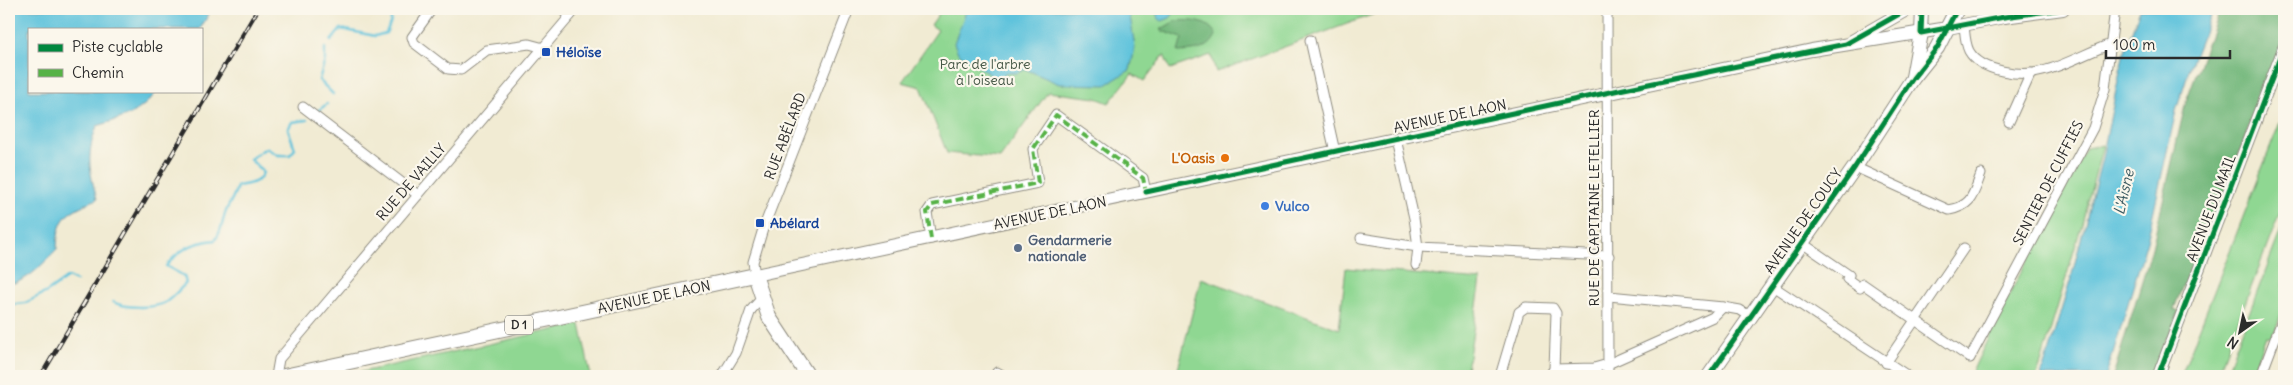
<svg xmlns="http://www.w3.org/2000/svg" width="2293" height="385" viewBox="0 0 2293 385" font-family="Delius,sans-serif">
<rect width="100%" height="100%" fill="#fbf7ec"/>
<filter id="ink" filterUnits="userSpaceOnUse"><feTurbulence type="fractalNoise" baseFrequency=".02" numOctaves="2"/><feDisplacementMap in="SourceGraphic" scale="10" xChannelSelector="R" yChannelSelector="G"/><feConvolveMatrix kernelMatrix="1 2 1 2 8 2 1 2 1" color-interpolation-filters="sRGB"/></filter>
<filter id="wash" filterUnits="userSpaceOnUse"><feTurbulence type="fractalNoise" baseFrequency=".0096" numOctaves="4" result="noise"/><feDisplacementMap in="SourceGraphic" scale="20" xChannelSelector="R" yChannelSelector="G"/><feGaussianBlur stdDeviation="1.12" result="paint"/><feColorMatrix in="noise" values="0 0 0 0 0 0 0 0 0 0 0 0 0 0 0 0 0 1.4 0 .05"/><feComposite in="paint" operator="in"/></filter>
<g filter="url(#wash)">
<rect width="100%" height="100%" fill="#f1ebd3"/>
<g fill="#8fd792" stroke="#5d815e">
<polygon points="942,9 1388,9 1216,72 1211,55 1170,69 1164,55 1144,81 1132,74 1109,103 1096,98 1048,92 1000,158 947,153 921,87 902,82 938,30 931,25"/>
<polygon points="2284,112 2284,202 2217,376 2181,376"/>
<polygon points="2103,145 2081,227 2037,376 1970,376 2003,307 2086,148"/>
<polygon points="2284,222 2284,307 2272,338 2266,336 2251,376 2225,376"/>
<polygon points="1346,268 1481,280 1466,376 1200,376 1178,369 1201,278 1339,329"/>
<polygon points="580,324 590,372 588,376 343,376"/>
</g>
<g fill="#73b87c" stroke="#4f7254">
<polygon points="2220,9 2284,9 2284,37 2269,76 2267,76 2234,168 2231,167 2224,187 2226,189 2209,226 2211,227 2194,264 2196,265 2188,286 2183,285 2174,309 2179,311 2169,337 2166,337 2156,369 2154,368 2151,376 2113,376 2152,248 2186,101"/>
<path d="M 1175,21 C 1190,20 1209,20 1216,35 C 1209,51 1194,51 1178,52 L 1182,38 L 1160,30 Z"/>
</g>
<g fill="#5ec3dc" stroke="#447784">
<path d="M 9,9 L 212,9 L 200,29 L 29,29 L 29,91 L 157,91 C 140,114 123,118 97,126 C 86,154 89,170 97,199 C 68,212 58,215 57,249 C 43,263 30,281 9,284 Z"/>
<polygon points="967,9 1129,9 1135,48 1130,70 1106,85 1059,84 1025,69 1017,73 1006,73 998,80 958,53 954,43"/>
<polygon points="1155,9 1177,9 1170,18 1162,21 1158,18"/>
<polygon points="2140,9 2213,9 2190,67 2176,111 2147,241 2106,376 2041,376 2071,278 2102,158 2123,56"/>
</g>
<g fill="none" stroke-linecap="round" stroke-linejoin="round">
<g stroke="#5ec3dc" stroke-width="2.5">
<polyline points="331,41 341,29 375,36 386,33 391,21 391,15 384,9"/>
<polyline points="325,48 325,60 319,80 333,94"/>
<polyline points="316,112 327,104"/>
<path d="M 113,302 C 124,308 154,309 166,302 C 173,297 180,289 186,283 L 184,276 L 166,266 C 181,248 192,243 215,240 C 223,230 222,219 227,209 C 231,200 235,195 237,186 C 247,184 260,184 263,172 L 250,159 L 266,148 L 278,155 L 290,155 L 295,149 L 288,129 L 292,122 L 307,120"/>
<polyline points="9,305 25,303 47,292 68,277 76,281"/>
</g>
</g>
</g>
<g filter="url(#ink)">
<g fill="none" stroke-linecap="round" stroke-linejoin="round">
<defs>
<g id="minor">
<polyline points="432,9 412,37 414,43 448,69 461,70 487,50 529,44 544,48"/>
<polyline points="562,9 570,16"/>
<polyline points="1607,9 1608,376"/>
<path d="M 1964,25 C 1965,34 1965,43 1969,51 C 1981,72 2022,77 2043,71 C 2066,65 2088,52 2111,44"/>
<polyline points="1310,40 1335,152"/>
<polyline points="303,107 418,195"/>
<polyline points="2009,122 2031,73"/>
<polyline points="1396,139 1414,218 1418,247 1609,256"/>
<path d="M 1855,167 L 1949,210 C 1972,206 1973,195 1981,174"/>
<polyline points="1361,238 1418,247 1416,265"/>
<polyline points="931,239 927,212 932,205 1038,183 1033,149 1056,115 1143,178 1146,192"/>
<polyline points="1802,243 1849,275 1847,279 1860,288 1863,284 1970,358 2093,128 2105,89 2115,9"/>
<polyline points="755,275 753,262 763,229 849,9"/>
<polyline points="1771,285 1908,376"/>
<polyline points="1609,296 1723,307"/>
<polyline points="1886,363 1964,248"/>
<polyline points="1554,369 1594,368 1608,364 1713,317 1723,307 1740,310 1750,316"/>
<polyline points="997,372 1004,376"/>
<polyline points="276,376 279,359 576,9"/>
<polyline points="722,376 736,353 751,310 762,298"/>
<polyline points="1500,376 1519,312 1526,307 1553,308 1556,313 1554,369 1549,376"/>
<polyline points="2261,376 2284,315"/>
</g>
<polyline id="tertiary" points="2158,376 2284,47"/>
<g id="secondary">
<polyline points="1983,9 2004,17"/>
<polyline points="1921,33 1922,9"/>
<polyline points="1852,41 1908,9"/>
<polyline points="755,275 1812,50 1948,28 2004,17 2063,9"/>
</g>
<g id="primary">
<polyline points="1913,77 1921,33"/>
<polyline points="284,376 755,275 769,317 808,376"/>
<polyline points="1709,376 1855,167 1913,78 1937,48 1957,9"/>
</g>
</defs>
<use href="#minor" stroke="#8e8b7f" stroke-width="11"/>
<use href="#tertiary" stroke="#8e8b7f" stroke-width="13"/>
<use href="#secondary" stroke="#8e8b7f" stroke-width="14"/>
<use href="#primary" stroke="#8e8b7f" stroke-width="16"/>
<use href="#minor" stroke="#fff" stroke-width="9"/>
<use href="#tertiary" stroke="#fff" stroke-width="11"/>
<use href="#secondary" stroke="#fff" stroke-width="12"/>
<use href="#primary" stroke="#fff" stroke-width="14"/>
<defs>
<polyline id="rail" points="41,376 258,9"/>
</defs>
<use href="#rail" stroke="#2b2b2b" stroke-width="4.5"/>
<use href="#rail" stroke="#fbf7ec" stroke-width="2.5" stroke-dasharray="8" stroke-linecap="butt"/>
<polyline stroke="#56b246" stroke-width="4" stroke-dasharray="8 4" stroke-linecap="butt" points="931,239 927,212 932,205 1038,183 1033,149 1056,115 1143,178 1146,192"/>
<defs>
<g id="cycleway">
<polyline points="1922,9 1921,33 2004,17 2063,9"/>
<polyline points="1146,192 1624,89 1846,44 1908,9"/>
<polyline points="1709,376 1855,167 1913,78 1937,48 1957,9"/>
<polyline points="2158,376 2284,47"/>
</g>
</defs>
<use href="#cycleway" stroke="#fbf7ec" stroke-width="8"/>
<use href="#cycleway" stroke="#00873e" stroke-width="5"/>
</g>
</g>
<g fill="#1a4fb4" stroke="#fbf7ec" stroke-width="2">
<rect x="541" y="47" width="10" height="10" rx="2.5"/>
<rect x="755" y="218" width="10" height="10" rx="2.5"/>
</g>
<circle fill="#e8710a" stroke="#fbf7ec" stroke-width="2" cx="1225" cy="158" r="5"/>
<circle fill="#3f7fe0" stroke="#fbf7ec" stroke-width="2" cx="1265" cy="206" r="5"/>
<circle fill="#5c6f8a" stroke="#fbf7ec" stroke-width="2" cx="1018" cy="248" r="5"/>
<g text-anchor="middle" stroke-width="4.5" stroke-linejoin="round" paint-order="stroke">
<rect fill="#fbf7ec" stroke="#696865" stroke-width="1" x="505" y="315.5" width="28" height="19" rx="4"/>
<g font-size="12" font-weight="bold" fill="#2b2b2b">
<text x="519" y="329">D 1</text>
</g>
<g font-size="14" font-weight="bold" fill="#164399" stroke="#fbf7ec" text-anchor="start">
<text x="556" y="57">Héloïse</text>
<text x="770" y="228">Abélard</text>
</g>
<g font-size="14" fill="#445645" stroke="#fbf7ec">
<text x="985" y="69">Parc de l'arbre<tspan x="985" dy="16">à l'oiseau</tspan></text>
</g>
<g font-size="14" fill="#2b2b2b" stroke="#fbf7ec">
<text transform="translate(1450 116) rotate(-12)" y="5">AVENUE DE LAON</text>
<text transform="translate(785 136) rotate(-69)" y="5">RUE ABÉLARD</text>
<text transform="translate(411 182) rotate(-49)" y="5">RUE DE VAILLY</text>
<text transform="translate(2048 183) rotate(-63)" y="5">SENTIER DE CUFFIES</text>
<text transform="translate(1594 208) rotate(-90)" y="5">RUE DE CAPITAINE LETELLIER</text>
<text transform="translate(2211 208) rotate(-69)" y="5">AVENUE DU MAIL</text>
<text transform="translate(1050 213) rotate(-12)" y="5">AVENUE DE LAON</text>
<text transform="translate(1803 221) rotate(-55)" y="5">AVENUE DE COUCY</text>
<text transform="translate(654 297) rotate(-12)" y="5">AVENUE DE LAON</text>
</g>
<g font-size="14" font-weight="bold" fill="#c56008" stroke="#fbf7ec" text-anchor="end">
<text x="1215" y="163">L'Oasis</text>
</g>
<g font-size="14" font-weight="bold" fill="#366cbe" stroke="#fbf7ec" text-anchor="start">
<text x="1275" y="211">Vulco</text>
</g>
<g font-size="14" font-weight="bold" fill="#4e5e75" stroke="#fbf7ec" text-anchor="start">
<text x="1028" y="245">Gendarmerie<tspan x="1028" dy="16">nationale</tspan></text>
</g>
<g font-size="15" font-style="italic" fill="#3a5960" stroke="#fbf7ec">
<text transform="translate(2124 192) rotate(-77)" y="5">L'Aisne</text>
</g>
</g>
<rect width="2293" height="385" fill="none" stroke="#fbf7ec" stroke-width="30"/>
<rect x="28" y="28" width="175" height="65" fill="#fbf7ec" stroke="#a8a59f"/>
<rect x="38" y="44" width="25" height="8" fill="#00873e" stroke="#a8a59f"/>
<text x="72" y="52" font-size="15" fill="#2b2b2b">Piste cyclable</text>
<rect x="38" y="69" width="25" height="8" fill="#56b246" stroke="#a8a59f"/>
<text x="72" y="78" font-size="15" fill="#2b2b2b">Chemin</text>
<g transform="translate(2240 332) rotate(213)" stroke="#fbf7ec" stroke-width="4" paint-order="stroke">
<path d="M0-4L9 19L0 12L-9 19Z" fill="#2b2b2b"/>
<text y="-8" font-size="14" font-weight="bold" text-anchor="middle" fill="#2b2b2b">N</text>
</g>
<path d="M2106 50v8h124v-8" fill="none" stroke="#2b2b2b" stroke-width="2.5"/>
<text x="2113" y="50" font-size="15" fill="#2b2b2b" stroke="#fbf7ec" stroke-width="4" paint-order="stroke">100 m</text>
</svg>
